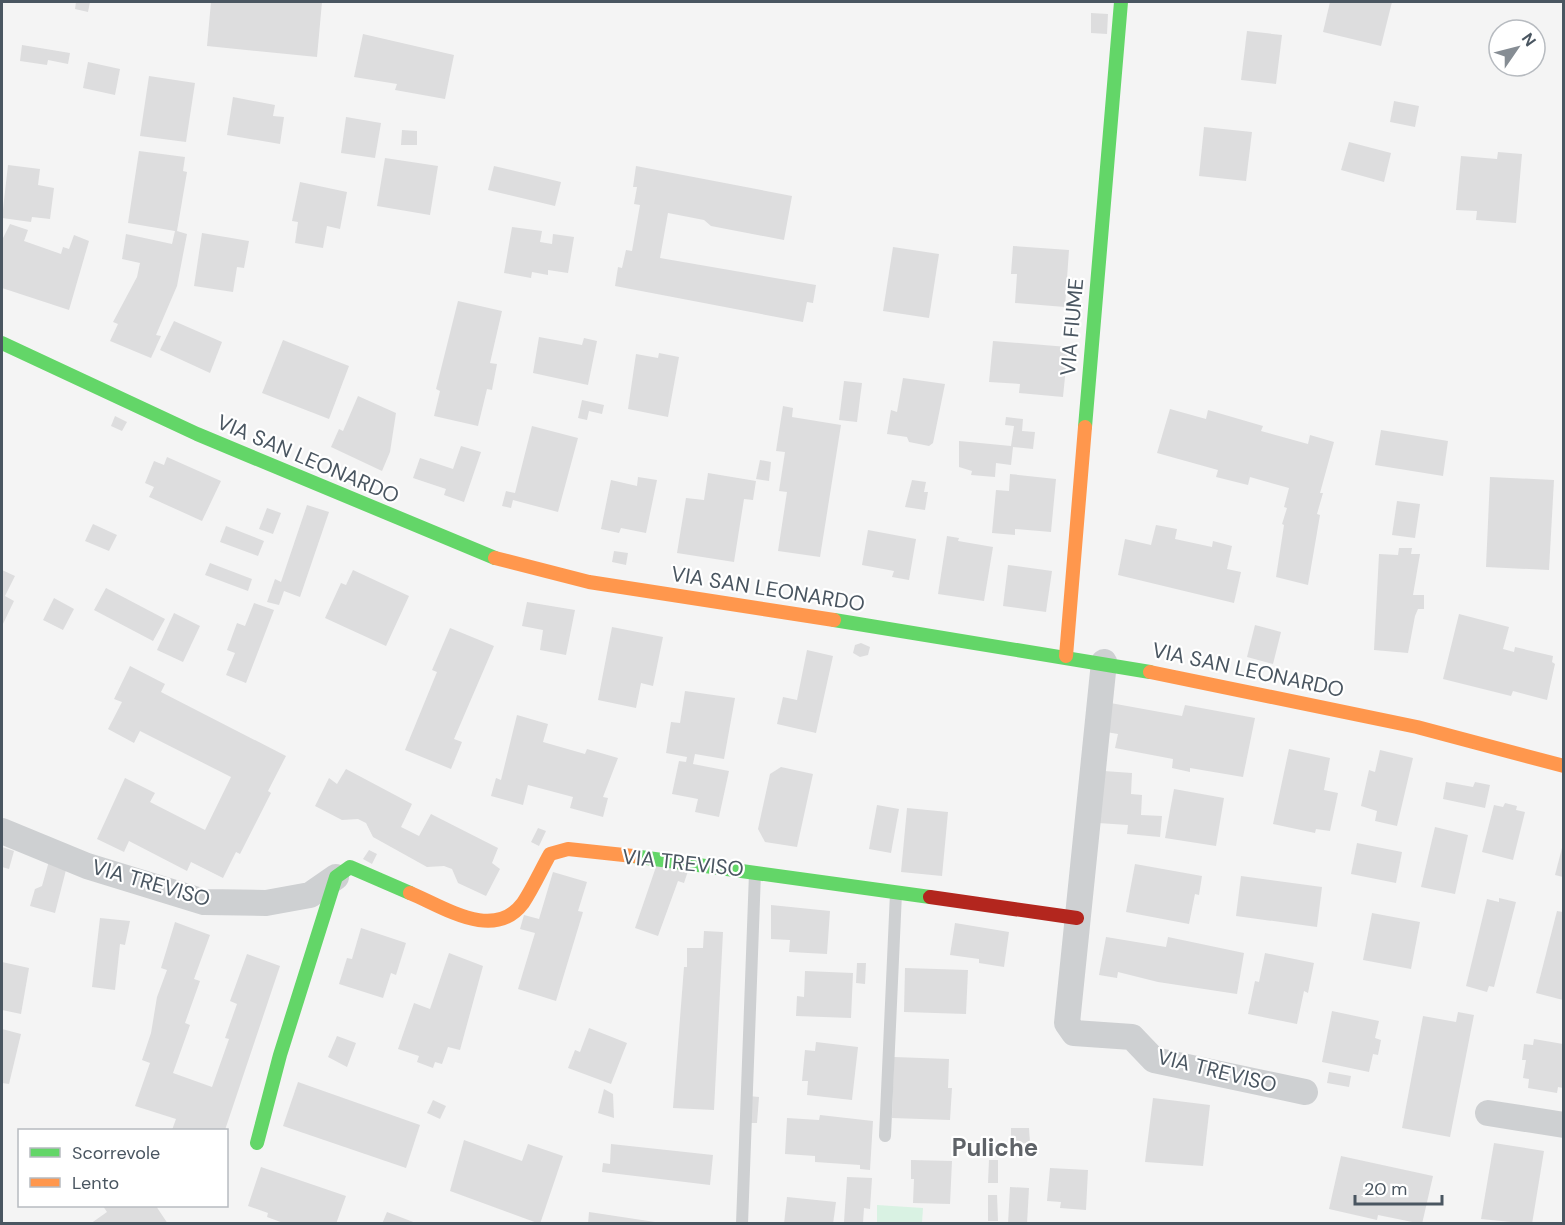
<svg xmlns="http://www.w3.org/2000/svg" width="1565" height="1225" viewBox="0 0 1565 1225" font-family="'DM Sans',sans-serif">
<rect width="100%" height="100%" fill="#f4f4f4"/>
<polygon fill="#d9f2e3" points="877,1205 923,1208 922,1223 877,1223"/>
<g fill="#ddddde">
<polygon points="76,2 90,2 88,12 75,9"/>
<polygon points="211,2 322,2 317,57 207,46"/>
<polygon points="1330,2 1392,2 1381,46 1323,32"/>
<polygon points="1091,13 1108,14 1107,34 1091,33"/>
<polygon points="1247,31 1282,35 1276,84 1241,80"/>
<polygon points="363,34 454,55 445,99 395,90 397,84 354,77"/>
<polygon points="22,45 70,53 68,64 48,60 47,65 20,61"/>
<polygon points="88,62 120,69 115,95 83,88"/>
<polygon points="149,76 195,83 186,142 140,136"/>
<polygon points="233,97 275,105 273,116 284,117 280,144 227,135"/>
<polygon points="1394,101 1419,106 1415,127 1390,122"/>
<polygon points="346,117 381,123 375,158 341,153"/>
<polygon points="1204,127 1252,132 1246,181 1199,176"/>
<polygon points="402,130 417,131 417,145 401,145"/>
<polygon points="1349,142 1391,153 1384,182 1341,170"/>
<polygon points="139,151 185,157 183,171 187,172 177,231 187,234 177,286 156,335 161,336 151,358 110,341 118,324 113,322 137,277 140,263 122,259 126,234 172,244 175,231 128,223"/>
<polygon points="1498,152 1522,154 1516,223 1476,220 1477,211 1456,210 1461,156 1497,159"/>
<polygon points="385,158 438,166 430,215 377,206"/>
<polygon points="8,165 40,169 38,185 54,188 50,219 32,217 31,222 2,218"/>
<polygon points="494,166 561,182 555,206 488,190"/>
<polygon points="636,166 792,196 784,240 711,226 704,220 668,213 660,258 816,285 813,303 807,302 803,322 615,286 618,267 622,268 626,250 632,251 640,205 634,204 637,187 633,187"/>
<polygon points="300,182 347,192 340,229 327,226 323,248 295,243 298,222 292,221"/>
<polygon points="10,224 28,230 24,241 61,254 63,247 69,249 74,235 89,241 69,310 2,288 2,240"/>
<polygon points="512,227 542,231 540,242 552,244 553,234 574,237 568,273 548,270 548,275 532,272 531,278 504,273"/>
<polygon points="202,233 249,241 244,268 237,267 233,292 194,286"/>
<polygon points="1013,246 1069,250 1065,307 1015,303 1017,274 1011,274"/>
<polygon points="893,247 939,254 929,318 883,311"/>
<polygon points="458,301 502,311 490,363 497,364 492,390 487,389 478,426 434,416 440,391 436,389"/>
<polygon points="174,321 222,342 210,373 160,350"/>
<polygon points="539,337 582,345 584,338 597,341 588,385 533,373"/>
<polygon points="283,340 349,366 329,419 262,393"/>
<polygon points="993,341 1068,347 1063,397 1019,393 1020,384 989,382"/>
<polygon points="659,353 679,357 668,417 628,409 636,354 658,358"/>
<polygon points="903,378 945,384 933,443 929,446 909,442 907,437 887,434 891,410 897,412"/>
<polygon points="844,381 862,383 857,422 839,420"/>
<polygon points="358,396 396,413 390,452 382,471 331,447 339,429 343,431"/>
<polygon points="582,400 604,405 602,414 589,411 587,420 578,418"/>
<polygon points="783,406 793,408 792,417 841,425 820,557 778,551 787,492 779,491 785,452 776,451"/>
<polygon points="1170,409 1206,419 1208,410 1263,426 1261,431 1308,444 1310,435 1334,442 1320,493 1323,493 1317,514 1320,515 1308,585 1276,577 1284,525 1282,524 1287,508 1284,507 1289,488 1250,477 1248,485 1216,477 1218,470 1157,453"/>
<polygon points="115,416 127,422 122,431 111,426"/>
<polygon points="1006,417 1023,419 1022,431 1035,432 1033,449 1013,447 1011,465 996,463 995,477 971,475 972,471 959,467 959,441 1011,446 1014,426 1005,425"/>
<polygon points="532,426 578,438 558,512 513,500 511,508 502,506 506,491 515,493"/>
<polygon points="1381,430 1448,441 1443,476 1375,465"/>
<polygon points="461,446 481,452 464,502 444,495 446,489 413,478 420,458 453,469"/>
<polygon points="167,457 221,481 202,521 149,497 154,487 145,483 154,461 164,465"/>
<polygon points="760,460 771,462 769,481 756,479"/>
<polygon points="708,473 756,481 753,500 744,499 734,562 677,553 686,498 704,500"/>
<polygon points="1010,474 1056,479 1051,532 1015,529 1015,535 992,533 996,490 1009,491"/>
<polygon points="638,477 657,480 646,533 621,528 619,533 601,529 611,480 637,486"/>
<polygon points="1490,477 1554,480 1549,570 1486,567"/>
<polygon points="912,480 926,482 924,492 928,492 925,510 905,507"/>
<polygon points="1397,501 1420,504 1415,538 1392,535"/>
<polygon points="307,505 329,512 300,597 284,591 279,605 267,602 275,579 281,582"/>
<polygon points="267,508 281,513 273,534 259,529"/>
<polygon points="93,524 117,535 109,551 85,541"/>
<polygon points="1156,525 1177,529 1175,539 1212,547 1213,541 1232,546 1227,569 1241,572 1234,603 1118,575 1125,539 1151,545"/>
<polygon points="226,526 264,541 258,556 220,542"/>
<polygon points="868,530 916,539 909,580 892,577 894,571 862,565"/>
<polygon points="947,536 959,538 958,541 993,547 984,601 938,594"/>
<polygon points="1399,548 1412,548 1411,554 1420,554 1413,595 1424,595 1424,609 1418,609 1415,616 1408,653 1374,650 1379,554 1398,555"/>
<polygon points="614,551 628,553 626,565 612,562"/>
<polygon points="210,563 252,579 248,591 205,575"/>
<polygon points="1008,565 1052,571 1046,612 1003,606"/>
<polygon points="2,570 15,576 5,596 14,601 2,626"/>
<polygon points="353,570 409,596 386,646 325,618 341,583 346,585"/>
<polygon points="106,588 165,619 153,641 94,610"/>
<polygon points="54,598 74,609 63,630 43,620"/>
<polygon points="527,602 575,610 566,655 540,650 543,630 522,626"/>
<polygon points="254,603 274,610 246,683 226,675 235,653 227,650 237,623 245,626"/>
<polygon points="174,613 200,626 183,662 157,650"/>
<polygon points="1459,614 1509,627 1503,649 1514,652 1515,647 1553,656 1552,662 1555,664 1547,700 1513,691 1511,696 1443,679"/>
<polygon points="1255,625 1281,632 1273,664 1247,657"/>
<polygon points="612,627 663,637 653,686 641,683 636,708 598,700"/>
<polygon points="450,628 494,646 454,739 462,742 451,769 405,750 437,672 432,670"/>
<polygon points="861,643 870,647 868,655 860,657 853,653 855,645"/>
<polygon points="807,650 833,656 816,733 777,724 783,697 797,700"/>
<polygon points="130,666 165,684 161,692 286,756 268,791 271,793 240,854 236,852 223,878 191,862 187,871 129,841 124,852 97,839 125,778 155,793 150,802 205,830 231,777 140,731 134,743 108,729 122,702 114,699"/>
<polygon points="685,691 735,698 724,759 695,754 693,764 729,771 719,817 695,812 698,799 672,794 679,761 686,762 687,757 666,753 671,722 680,723"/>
<polygon points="1105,702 1182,716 1185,705 1255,718 1243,777 1190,768 1190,772 1172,768 1173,759 1115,748 1118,734 1106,732"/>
<polygon points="517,715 548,724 543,742 585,754 587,749 618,758 603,797 608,798 603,817 570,808 573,797 528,785 523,805 491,796 496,778 501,780"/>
<polygon points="1289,749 1330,758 1324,790 1338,793 1330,831 1316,829 1315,833 1273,824"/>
<polygon points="1380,750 1413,758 1397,826 1375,821 1377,811 1361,806 1369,770 1375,772"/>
<polygon points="781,767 813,774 797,847 765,842 758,829 770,774"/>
<polygon points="346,769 412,804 401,827 419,836 431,814 498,848 492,863 500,869 486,896 458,883 452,869 444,866 427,867 373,837 366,823 358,819 342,820 315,806 329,778 337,784"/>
<polygon points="1104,771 1132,773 1131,794 1142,795 1141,815 1162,816 1160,837 1127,834 1128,825 1098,823"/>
<polygon points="1446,782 1473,787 1475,782 1490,785 1485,808 1443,799"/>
<polygon points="1174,789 1224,798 1216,846 1165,838"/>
<polygon points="1505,803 1517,806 1516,810 1525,812 1513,860 1482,852 1494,805 1503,807"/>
<polygon points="877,805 899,809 891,853 869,849"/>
<polygon points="907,808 948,812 942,876 901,872"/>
<polygon points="1435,827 1468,835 1455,894 1421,887"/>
<polygon points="538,828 546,831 539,846 531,842"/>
<polygon points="1357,843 1402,852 1396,883 1351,874"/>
<polygon points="1563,844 1563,877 1555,875"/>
<polygon points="2,847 14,851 9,869 2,867"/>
<polygon points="369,850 377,854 372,864 363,859"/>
<polygon points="49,861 67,866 55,913 30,906 35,889 42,886"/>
<polygon points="658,861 689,868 684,883 678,881 658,936 635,928"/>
<polygon points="1135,864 1202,876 1199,895 1195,894 1189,924 1126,912"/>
<polygon points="553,872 587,882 578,911 583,912 556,1001 518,989 535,933 520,929 524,915 539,919"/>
<polygon points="1241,876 1322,887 1317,927 1236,916"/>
<polygon points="1499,898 1516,902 1494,987 1489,986 1487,992 1466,986 1487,899 1499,902"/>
<polygon points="771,905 830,911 827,954 789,952 790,940 771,939"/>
<polygon points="1557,911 1563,912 1563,1000 1536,993"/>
<polygon points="1372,913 1420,922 1411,969 1363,960"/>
<polygon points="100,918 130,921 125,945 120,944 115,990 92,987"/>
<polygon points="175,922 210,935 194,979 200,981 185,1023 190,1025 173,1073 212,1087 229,1039 225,1038 237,1004 230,1001 247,954 280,966 225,1130 172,1130 176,1119 135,1106 150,1063 142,1060 151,1033 157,997 167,970 161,968"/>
<polygon points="955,923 1009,932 1004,967 979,963 979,959 950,955"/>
<polygon points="361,928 406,943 396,975 391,973 383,998 339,984 347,958 352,959"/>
<polygon points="704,931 723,932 714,1110 673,1108 684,967 687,967 687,948 703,948"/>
<polygon points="1106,937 1166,947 1168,937 1244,953 1237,994 1158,982 1118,972 1117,978 1099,975"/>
<polygon points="449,953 483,966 460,1050 448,1047 442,1064 435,1062 433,1068 417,1062 419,1056 398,1049 414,1003 430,1009"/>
<polygon points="1265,953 1314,963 1308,993 1304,991 1297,1024 1248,1014 1255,981 1259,982"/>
<polygon points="2,962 29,968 21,1014 2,1010"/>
<polygon points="857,963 866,963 865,984 856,983"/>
<polygon points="905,968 968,970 966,1014 904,1012"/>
<polygon points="805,971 853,973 851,1018 796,1016 797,996 804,997"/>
<polygon points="1332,1011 1379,1021 1375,1038 1381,1040 1378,1055 1373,1054 1369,1072 1322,1062"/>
<polygon points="1458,1012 1474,1015 1450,1137 1402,1128 1423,1016 1456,1022"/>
<polygon points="589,1028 627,1043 611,1084 568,1068 575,1050 580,1052"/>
<polygon points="2,1029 21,1034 9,1084 2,1083"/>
<polygon points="337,1036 356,1043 347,1067 328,1057"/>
<polygon points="1534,1039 1563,1044 1563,1088 1558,1087 1557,1093 1528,1088 1529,1079 1523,1078 1526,1060 1522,1060 1524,1044 1533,1045"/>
<polygon points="816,1042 858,1047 852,1100 807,1095 808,1081 802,1081 805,1050 815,1051"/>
<polygon points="894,1057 949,1059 948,1088 952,1088 950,1120 892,1118"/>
<polygon points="1329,1072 1351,1076 1349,1087 1327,1083"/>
<polygon points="298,1082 420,1125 406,1168 283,1126"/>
<polygon points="604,1089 613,1094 614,1118 598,1113"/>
<polygon points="749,1096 759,1097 757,1123 747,1123"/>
<polygon points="1153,1098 1210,1105 1203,1166 1145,1162"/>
<polygon points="433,1100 446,1106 440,1119 427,1113"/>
<polygon points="820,1115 873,1121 870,1170 860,1169 860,1165 815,1162 815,1156 785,1154 787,1118 819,1120"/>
<polygon points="1011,1128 1029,1128 1030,1143 1011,1144"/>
<polygon points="464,1140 522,1161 528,1144 563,1156 540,1224 450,1191"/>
<polygon points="1494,1143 1544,1151 1532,1224 1481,1219"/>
<polygon points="611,1144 713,1155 710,1185 602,1172 603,1163 610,1164"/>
<polygon points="1341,1156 1433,1176 1422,1224 1378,1215 1377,1220 1329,1209"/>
<polygon points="911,1160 952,1161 950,1204 913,1203 914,1179 911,1179"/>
<polygon points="989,1160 998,1160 998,1183 988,1183"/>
<polygon points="261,1167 346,1196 336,1224 286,1224 267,1217 268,1213 248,1206"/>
<polygon points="1050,1168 1088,1170 1086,1210 1060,1208 1061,1202 1047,1201"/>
<polygon points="847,1177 872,1178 870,1209 864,1208 863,1223 844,1222"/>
<polygon points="1010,1187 1029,1188 1027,1224 1008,1224"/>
<polygon points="988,1195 997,1195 998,1221 988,1221"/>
<polygon points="787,1197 836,1202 833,1224 784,1224"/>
<polygon points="103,1206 156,1206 168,1224 90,1224 107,1212"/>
<polygon points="387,1212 416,1223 416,1224 382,1224"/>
<polygon points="589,1212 655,1222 655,1224 588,1224"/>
</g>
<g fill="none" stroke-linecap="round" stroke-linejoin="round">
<g stroke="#ced0d2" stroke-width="12">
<polyline points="885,1136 896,893"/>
<polyline points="742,1224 755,873"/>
</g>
<g stroke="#ced0d2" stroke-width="26">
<polyline points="1104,662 1067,1023 1074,1033 1132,1037 1154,1060 1305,1092"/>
<polyline points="2,831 87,866 204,902 266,903 310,895 336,877"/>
<polyline points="1488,1113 1564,1125"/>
</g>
<g stroke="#63d668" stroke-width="14">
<polyline points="2,343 197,434 495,558"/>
<polyline points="1085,427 1121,2"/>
<polyline points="834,620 1150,672"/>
<polyline points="633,856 930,897"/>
<polyline points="257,1143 280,1055 336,877 350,867 410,893"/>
</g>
<g stroke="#ff974d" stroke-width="14">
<polyline points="495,558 589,582 834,620"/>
<polyline points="1066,656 1085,427"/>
<polyline points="1150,672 1417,727 1564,766"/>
<path d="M 410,893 C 444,907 494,942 523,903 C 533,888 541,870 550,854 L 568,849 L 633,856"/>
</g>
<polyline stroke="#b3261e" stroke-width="14" points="930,897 1077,918"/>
</g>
<g text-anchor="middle" stroke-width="4.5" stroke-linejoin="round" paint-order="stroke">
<g font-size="21" fill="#4a5661" stroke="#fff">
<text transform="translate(1072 327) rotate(-85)" y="7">VIA FIUME</text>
<text transform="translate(308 459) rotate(23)" y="7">VIA SAN LEONARDO</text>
<text transform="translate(768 589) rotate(9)" y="7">VIA SAN LEONARDO</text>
<text transform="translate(1248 670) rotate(12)" y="7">VIA SAN LEONARDO</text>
<text transform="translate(683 863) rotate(6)" y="7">VIA TREVISO</text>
<text transform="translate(151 883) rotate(16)" y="7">VIA TREVISO</text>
<text transform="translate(1217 1071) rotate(14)" y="7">VIA TREVISO</text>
</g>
<g font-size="24" font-weight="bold" fill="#5f6368" stroke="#fff">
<text x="995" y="1156">Puliche</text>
</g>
</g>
<rect width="1565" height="1225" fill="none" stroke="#4a5661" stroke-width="6"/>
<rect x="18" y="1129" width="210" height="78" fill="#ffffff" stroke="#b7bbc0" stroke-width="1.5"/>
<rect x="30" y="1148" width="30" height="9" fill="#63d668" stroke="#b7bbc0" stroke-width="1.5"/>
<text x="72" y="1159" font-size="18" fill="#4a5661">Scorrevole</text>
<rect x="30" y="1178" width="30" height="9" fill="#ff974d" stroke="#b7bbc0" stroke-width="1.5"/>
<text x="72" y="1189" font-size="18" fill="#4a5661">Lento</text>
<g transform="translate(1517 48) rotate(55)"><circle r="28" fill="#ffffff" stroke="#b7bbc0" stroke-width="1.5"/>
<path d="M0-4.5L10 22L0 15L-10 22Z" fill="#868d94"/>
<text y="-9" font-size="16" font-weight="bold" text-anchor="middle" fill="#4a5661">N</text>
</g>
<path d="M1355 1195v9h87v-9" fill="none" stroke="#4a5661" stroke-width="3"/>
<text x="1364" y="1195" font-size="18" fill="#4a5661" stroke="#ffffff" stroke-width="4.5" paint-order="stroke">20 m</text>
</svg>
